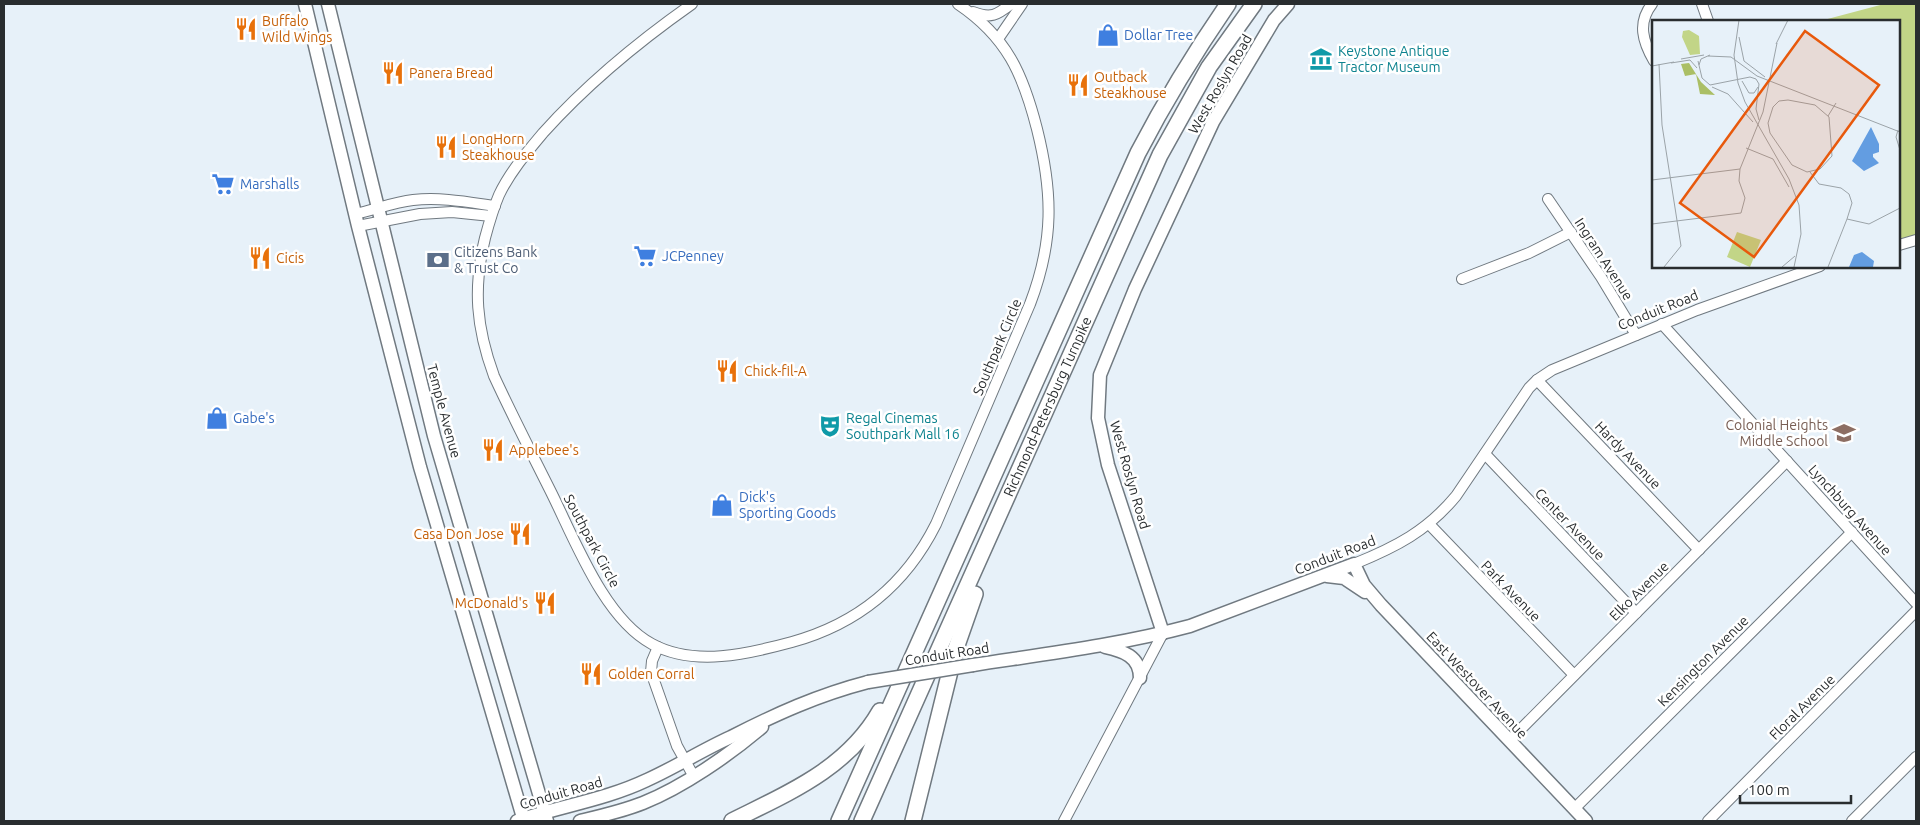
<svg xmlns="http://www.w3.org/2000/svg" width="1920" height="825" viewBox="0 0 1920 825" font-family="Ubuntu,sans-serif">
<rect width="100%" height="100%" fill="#e7f1f9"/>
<polygon fill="#c2d587" points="1884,4 1916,4 1916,235 1899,239 1899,21 1820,21"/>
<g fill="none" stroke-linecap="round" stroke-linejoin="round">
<defs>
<g id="minor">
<path d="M 692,4 C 638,42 587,84 543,133 C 527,152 510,172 499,195 C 493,209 489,223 485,238 C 473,288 476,327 494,376 C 511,413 530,450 549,488 C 573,535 603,618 652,644 C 694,667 748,654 792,642 C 857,624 906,584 936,524 L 1030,304 C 1054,241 1053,193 1037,129 C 1023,74 1007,37 958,4"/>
<path d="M 1652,4 C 1637,23 1643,42 1654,61"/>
<polyline points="1702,4 1708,21"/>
<path d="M 973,12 C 991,19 997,15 1011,4"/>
<polyline points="998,39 1022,4"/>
<polyline points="1548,199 1601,277 1636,335"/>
<path d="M 355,214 C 374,210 394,202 413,200 C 441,197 467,202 495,206"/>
<polyline points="358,226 420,214 452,212 491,216"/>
<polyline points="1899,245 1916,240"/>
<polyline points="1462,279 1529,253 1571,232"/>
<polyline points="1662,324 1916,603"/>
<polyline points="1537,380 1699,550"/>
<polyline points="1485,454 1636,613"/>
<polyline points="1429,524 1574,675"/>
<path d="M 1354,564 C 1396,547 1427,531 1456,496 L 1529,388 L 1537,380 L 1552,370 L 1697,310 L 1820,266"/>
<polyline points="658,647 652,661 651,672 677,746 693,775"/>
<polyline points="1510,740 1787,461"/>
<polyline points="1574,809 1852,532"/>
<polyline points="1064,821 1163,633"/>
<polyline points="1708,821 1916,611"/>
<polyline points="1852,821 1916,757"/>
</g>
<g id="major">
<polyline points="305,4 358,226 420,467 524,821"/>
<polyline points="328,4 434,436 547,821"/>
<polyline points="1327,576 1344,578 1365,592"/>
<polyline points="1163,633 1108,465 1098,418 1100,375 1135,289 1213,122 1274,20 1288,4"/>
<path d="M 1105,647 C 1123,651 1140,656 1140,678"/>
<path d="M 973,665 C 1045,654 1119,645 1190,626 L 1354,564 L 1364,585 L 1381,605 L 1586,821"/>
<path d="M 517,821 C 560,806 605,800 647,780 C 676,767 702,750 731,737 C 776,714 818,695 868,682"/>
<path d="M 580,821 C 601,816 623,811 643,803 C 683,787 729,755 762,727"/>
</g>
<g id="highway">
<path d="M 732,821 C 788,793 847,769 880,711"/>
<path d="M 839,821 L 1138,153 C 1165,101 1195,52 1228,4"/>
<path id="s1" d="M 862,821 L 1160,155 L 1209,67 L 1254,4"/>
<polyline points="913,821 955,651 975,594"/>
</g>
</defs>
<use href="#minor" stroke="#707980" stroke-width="12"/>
<use href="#major" stroke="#707980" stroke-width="15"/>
<use href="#highway" stroke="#707980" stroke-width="18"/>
<use href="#minor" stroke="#fff" stroke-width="10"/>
<use href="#major" stroke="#fff" stroke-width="12"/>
<use href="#highway" stroke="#fff" stroke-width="15"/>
<defs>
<polyline id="major-bridge" points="868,682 973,665"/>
</defs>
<use href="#major-bridge" stroke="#707980" stroke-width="15" stroke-linecap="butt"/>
<use href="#major-bridge" stroke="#fff" stroke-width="12"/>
</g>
<defs>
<symbol id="restaurant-bare" viewBox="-9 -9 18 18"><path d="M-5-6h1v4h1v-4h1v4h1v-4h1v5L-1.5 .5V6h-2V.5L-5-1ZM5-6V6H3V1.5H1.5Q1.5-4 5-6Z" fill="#e8710a" stroke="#fff" stroke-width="2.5" paint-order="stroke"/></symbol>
<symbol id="shop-bare" viewBox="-9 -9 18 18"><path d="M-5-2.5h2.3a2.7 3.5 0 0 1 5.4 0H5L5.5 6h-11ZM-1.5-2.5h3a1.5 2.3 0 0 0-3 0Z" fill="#3f7fe0" stroke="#fff" stroke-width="2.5" paint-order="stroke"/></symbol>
<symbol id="museum-bare" viewBox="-9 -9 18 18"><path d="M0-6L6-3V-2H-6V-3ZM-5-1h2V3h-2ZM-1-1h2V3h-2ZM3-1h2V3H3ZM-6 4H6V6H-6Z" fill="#0f9aa8" stroke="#fff" stroke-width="2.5" paint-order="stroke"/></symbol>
<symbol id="supermarket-bare" viewBox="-9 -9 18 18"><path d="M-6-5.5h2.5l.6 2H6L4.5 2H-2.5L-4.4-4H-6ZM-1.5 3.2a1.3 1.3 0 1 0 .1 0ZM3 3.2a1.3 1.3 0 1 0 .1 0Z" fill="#3f7fe0" stroke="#fff" stroke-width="2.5" paint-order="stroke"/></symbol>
<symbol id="bank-bare" viewBox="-9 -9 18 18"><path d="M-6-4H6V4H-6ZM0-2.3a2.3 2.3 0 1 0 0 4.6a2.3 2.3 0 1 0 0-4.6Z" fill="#5c6f8a" stroke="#fff" stroke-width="2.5" paint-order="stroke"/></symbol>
<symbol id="theatre-bare" viewBox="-9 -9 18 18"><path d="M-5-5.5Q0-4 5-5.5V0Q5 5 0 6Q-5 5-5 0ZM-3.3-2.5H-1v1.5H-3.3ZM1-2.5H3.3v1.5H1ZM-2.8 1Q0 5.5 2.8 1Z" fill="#0f9aa8" stroke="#fff" stroke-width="2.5" paint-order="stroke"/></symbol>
<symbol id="school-bare" viewBox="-9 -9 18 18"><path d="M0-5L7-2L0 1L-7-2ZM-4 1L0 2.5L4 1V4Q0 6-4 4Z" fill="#8d6e63" stroke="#fff" stroke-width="2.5" paint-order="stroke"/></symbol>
</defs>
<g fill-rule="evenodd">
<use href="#restaurant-bare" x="230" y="13" width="32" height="32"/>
<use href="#shop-bare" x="1092" y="19" width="32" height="32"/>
<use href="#museum-bare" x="1305" y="43" width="32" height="32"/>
<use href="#restaurant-bare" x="377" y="57" width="32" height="32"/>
<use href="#restaurant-bare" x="1062" y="69" width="32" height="32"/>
<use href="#restaurant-bare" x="430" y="131" width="32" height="32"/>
<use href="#supermarket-bare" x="207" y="168" width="32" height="32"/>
<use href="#supermarket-bare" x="629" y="240" width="32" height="32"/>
<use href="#restaurant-bare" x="244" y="242" width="32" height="32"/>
<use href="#bank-bare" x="422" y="244" width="32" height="32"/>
<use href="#restaurant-bare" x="711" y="355" width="32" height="32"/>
<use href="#shop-bare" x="201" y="402" width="32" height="32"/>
<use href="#theatre-bare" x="814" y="410" width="32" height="32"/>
<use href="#school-bare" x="1828" y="417" width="32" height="32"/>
<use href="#restaurant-bare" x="477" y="434" width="32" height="32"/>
<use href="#shop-bare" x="706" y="489" width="32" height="32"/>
<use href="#restaurant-bare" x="504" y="518" width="32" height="32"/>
<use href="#restaurant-bare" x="529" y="587" width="32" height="32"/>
<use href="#restaurant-bare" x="575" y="658" width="32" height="32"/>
</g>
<g text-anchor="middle" stroke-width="5" stroke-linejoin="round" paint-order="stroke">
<g font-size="14" fill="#c56008" stroke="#fff" text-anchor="start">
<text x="262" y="26">Buffalo<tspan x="262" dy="16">Wild Wings</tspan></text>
<text x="409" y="78">Panera Bread</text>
<text x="1094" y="82">Outback<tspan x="1094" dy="16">Steakhouse</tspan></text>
<text x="462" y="144">LongHorn<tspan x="462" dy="16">Steakhouse</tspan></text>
<text x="276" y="263">Cicis</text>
<text x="744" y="376">Chick-fil-A</text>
<text x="509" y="455">Applebee's</text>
<text x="504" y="539" text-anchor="end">Casa Don Jose</text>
<text x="528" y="608" text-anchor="end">McDonald's</text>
<text x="608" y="679">Golden Corral</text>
</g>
<g font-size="14" fill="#366cbe" stroke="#fff" text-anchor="start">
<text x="1124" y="40">Dollar Tree</text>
<text x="240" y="189">Marshalls</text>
<text x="662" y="261">JCPenney</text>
<text x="233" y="423">Gabe's</text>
<text x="739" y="502">Dick's<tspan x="739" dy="16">Sporting Goods</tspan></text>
</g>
<g font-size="14" fill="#0d838f" stroke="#fff" text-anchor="start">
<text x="1338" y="56">Keystone Antique<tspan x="1338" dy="16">Tractor Museum</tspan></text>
<text x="846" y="423">Regal Cinemas<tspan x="846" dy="16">Southpark Mall 16</tspan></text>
</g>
<g font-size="14" fill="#292d2f" stroke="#fff">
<text transform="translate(1220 84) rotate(-60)" y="5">West Roslyn Road</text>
<text transform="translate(1604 259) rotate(57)" y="5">Ingram Avenue</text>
<text transform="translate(1658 310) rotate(-22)" y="5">Conduit Road</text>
<text transform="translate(997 347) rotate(-67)" y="5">Southpark Circle</text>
<text dy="5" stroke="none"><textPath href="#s1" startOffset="454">Richmond-Petersburg Turnpike</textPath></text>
<text transform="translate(444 411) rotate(75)" y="5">Temple Avenue</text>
<text transform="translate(1628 455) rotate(46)" y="5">Hardy Avenue</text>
<text transform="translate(1130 475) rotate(74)" y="5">West Roslyn Road</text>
<text transform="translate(1850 510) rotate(48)" y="5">Lynchburg Avenue</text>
<text transform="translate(1570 524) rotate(46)" y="5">Center Avenue</text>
<text transform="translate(592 541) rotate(62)" y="5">Southpark Circle</text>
<text transform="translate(1335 555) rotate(-21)" y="5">Conduit Road</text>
<text transform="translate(1511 591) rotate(46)" y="5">Park Avenue</text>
<text transform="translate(1639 591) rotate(-45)" y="5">Elko Avenue</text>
<text transform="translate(947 654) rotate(-9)" y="5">Conduit Road</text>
<text transform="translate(1703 661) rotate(-45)" y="5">Kensington Avenue</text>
<text transform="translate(1477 685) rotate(47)" y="5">East Westover Avenue</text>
<text transform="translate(1802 707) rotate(-45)" y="5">Floral Avenue</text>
<text transform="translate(561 793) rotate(-16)" y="5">Conduit Road</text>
</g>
<g font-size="14" fill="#4e5e75" stroke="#fff" text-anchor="start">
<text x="454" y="257">Citizens Bank<tspan x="454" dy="16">&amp; Trust Co</tspan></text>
</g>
<g font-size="14" fill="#785e54" stroke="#fff" text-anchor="end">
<text x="1828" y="430">Colonial Heights<tspan x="1828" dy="16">Middle School</tspan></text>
</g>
</g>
<g transform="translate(1652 20)">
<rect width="248" height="248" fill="#e7f1f9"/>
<path d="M 37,10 L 47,16 L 48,34 L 38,35 L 30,17 L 31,11 ZM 85,212 L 109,220 L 98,247 L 75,237 Z" fill="#c2d587"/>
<path d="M 37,43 L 49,62 L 63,75 L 48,74 L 44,54 L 33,56 L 29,44 Z" fill="#abbf65"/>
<path d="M 219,107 L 227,124 L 227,132 L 221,134 L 221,137 L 227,143 L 212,151 L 200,141 ZM 210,232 L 222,241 L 221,247 L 197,247 L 202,235 Z" fill="#639de1"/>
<path fill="none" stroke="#9ba3a8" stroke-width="1" d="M 87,0 L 82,35 L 86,63 L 93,82 L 137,159 L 147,185 L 149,214 L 142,247M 87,17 L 92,41 L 113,57M 124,24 L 136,0M 56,36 L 79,37 L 105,56 L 248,112M 29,39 L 52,35M 46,41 L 50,58 L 58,65 L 98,57 L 104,59 L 107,64 L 104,89 L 107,100M 19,43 L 38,40 L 45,48M 7,44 L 10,105 L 29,226 L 12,247M 47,45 L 49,39 L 58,35M 0,46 L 22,42M 90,61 L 97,73 L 102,73 L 106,67M 60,67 L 76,74 L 101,102M 136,80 L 163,85 L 177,97 L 180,136 L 168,149 L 155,152 L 140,145 L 118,113 L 116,103 L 121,87 L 127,81 ZM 176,96 L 184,83M 246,110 L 244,117 L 248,130M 94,128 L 121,139 L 137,167M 158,152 L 167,164 L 189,168 L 197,174 L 200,183 L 195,199M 0,160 L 88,149 L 111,92 L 125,23M 0,204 L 89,193 L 93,178 L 87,161 L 88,149M 130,247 L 143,236M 176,247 L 195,199 L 217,204 L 248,188"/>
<path fill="#e8590c" fill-opacity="0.15" stroke="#e8590c" stroke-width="2.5" d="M 153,11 L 227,65 L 102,237 L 28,183 Z"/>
<rect width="248" height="248" fill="none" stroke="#292d2f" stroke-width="2.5"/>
</g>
<rect width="1920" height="825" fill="none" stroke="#292d2f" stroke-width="10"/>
<path d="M1740 795v8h111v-8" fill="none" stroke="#292d2f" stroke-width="2.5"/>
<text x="1748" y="795" font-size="15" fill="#292d2f" stroke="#ffffff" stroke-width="4" paint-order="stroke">100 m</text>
</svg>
